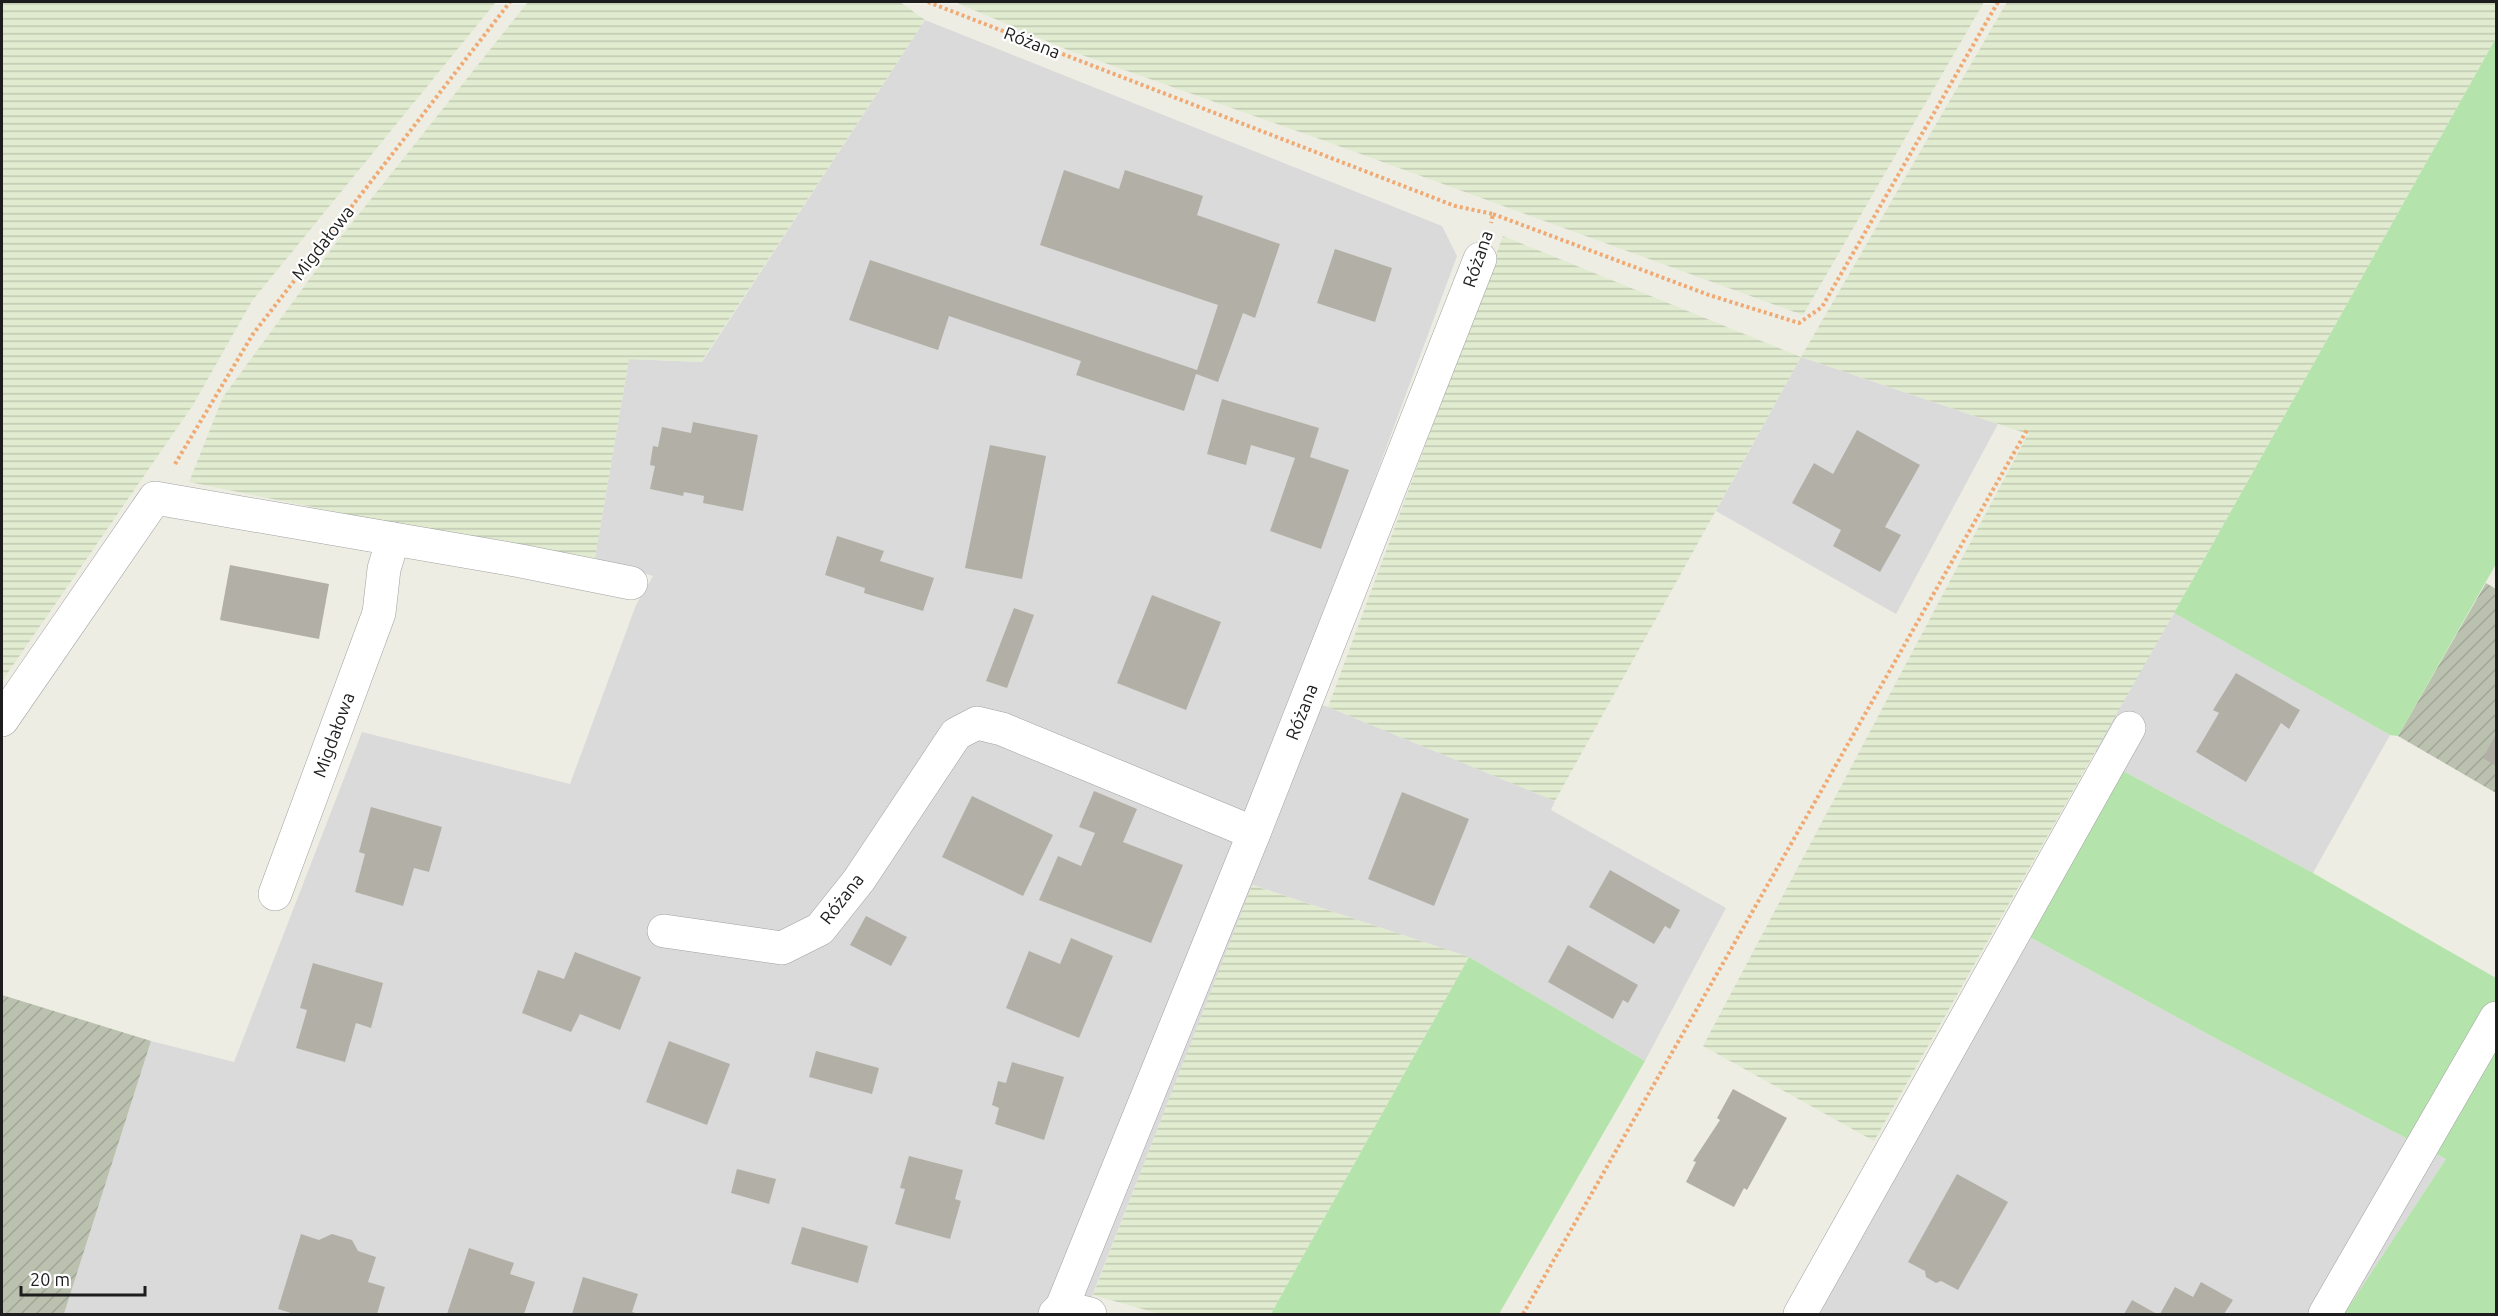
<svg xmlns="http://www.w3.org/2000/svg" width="2498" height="1316" viewBox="0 0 2498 1316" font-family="Ubuntu,sans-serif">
<defs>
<pattern id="construction-furrows" width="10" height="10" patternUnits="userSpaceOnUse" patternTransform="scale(1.5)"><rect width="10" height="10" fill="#bbc1af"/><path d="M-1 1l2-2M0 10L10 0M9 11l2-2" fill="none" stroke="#a0a596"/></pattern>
<pattern id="farmland-rules" width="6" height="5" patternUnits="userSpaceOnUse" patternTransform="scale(1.5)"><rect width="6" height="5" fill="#e0ebcf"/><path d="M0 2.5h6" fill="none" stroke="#c0c9b1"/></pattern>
</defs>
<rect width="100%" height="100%" fill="#edede3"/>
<g fill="#dbdada">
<polygon points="925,20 1442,226 1457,256 1294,697 1328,707 1555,801 1551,810 1726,908 1645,1061 1469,957 1253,885 1085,1314 64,1314 151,1041 234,1062 362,732 570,784 636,605 653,576 595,558 629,359 702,362"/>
<polygon points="1801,357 1998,424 1896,614 1716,511"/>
<polygon points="2174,613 2390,735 2313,873 2123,771 2094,751"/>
<polygon points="2024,934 2215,1038 2446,1159 2344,1314 1817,1314"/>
</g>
<g fill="url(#construction-furrows)">
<polygon points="2486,583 2496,589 2496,793 2398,736"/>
<polygon points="2,995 151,1041 64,1314 2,1314"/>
</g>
<g fill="url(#farmland-rules)">
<polygon points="2,2 496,2 252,301 193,405 2,681"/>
<polygon points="528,2 900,2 925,20 701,362 629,359 595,558 367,518 189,482 223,397 336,243"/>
<polygon points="955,2 1984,2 1803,315 1314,137 1068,50"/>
<polygon points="2007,2 2496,2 2496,38 2174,613 1874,1141 1703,1046 2028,434 1801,357 1555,801 1328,707 1503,236 1801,357"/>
<polygon points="1252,885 1469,957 1271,1314 1160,1314 1093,1295"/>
</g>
<g fill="#b4e4ac">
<polygon points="2496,38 2496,564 2398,736 2390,735 2174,613"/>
<polygon points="2123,771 2313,873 2496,978 2496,1314 2344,1314 2446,1159 2215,1038 2024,934"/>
<polygon points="1469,957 1645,1061 1499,1314 1271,1314"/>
</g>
<g fill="#b2b0a6">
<polygon points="1064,170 1119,189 1125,170 1203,196 1197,215 1280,244 1255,318 1243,313 1218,382 1196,374 1184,411 1076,375 1081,361 949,316 938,350 849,320 870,260 1197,370 1218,305 1040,245"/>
<polygon points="1335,249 1392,268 1375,322 1317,303"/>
<polygon points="1222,399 1319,428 1310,457 1349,470 1321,549 1270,531 1295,458 1251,445 1246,465 1207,454"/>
<polygon points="693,422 758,435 743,511 703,503 704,496 684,492 683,496 650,489 655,466 650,465 653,446 658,447 662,427 691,433"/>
<polygon points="1857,430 1920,465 1885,527 1901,535 1880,572 1833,546 1841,530 1792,503 1814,463 1833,474"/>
<polygon points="990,445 1046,456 1022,579 965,568"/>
<polygon points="837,536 884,551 880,561 934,578 923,611 864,593 865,588 825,575"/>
<polygon points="230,565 329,584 319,639 220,620"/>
<polygon points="1152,595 1221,622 1186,710 1117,683"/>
<polygon points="1014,608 1034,615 1007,688 986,681"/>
<polygon points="2236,673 2300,710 2289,729 2281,723 2246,782 2196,752 2219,713 2213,710"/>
<polygon points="2496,734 2496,766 2483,758"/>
<polygon points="1094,791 1137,809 1123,842 1183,865 1151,943 1039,900 1058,856 1081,866 1095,833 1079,827"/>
<polygon points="1402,792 1469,819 1434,906 1368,879"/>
<polygon points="972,796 1053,835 1023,896 942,857"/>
<polygon points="371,807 442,827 429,872 414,868 403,906 355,892 365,854 359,852"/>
<polygon points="1610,870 1680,910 1670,929 1665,926 1654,944 1589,907"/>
<polygon points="866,916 907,937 891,966 850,945"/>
<polygon points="1071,938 1113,956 1079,1038 1006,1008 1029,951 1060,964"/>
<polygon points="1568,945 1638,985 1628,1003 1623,1000 1613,1019 1548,982"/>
<polygon points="575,952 641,977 620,1030 580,1014 571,1032 522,1013 538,970 564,979"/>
<polygon points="313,963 383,983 371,1028 356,1023 345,1062 296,1048 307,1010 300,1008"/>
<polygon points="669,1041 730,1064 707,1125 646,1102"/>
<polygon points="816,1051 879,1068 872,1094 809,1077"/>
<polygon points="1012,1062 1064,1077 1044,1140 995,1124 999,1108 992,1105 998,1081 1006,1083"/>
<polygon points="1733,1089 1787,1118 1747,1190 1744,1188 1734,1207 1686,1182 1696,1162 1693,1161 1720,1120 1717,1118"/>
<polygon points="909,1156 963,1170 955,1199 961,1201 950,1239 895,1224 905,1189 900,1188"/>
<polygon points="737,1169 776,1179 769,1204 731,1193"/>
<polygon points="1957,1174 2008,1202 1958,1290 1941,1281 1936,1283 1926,1277 1925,1271 1908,1262"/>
<polygon points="802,1227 868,1246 858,1283 791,1264"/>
<polygon points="301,1234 319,1240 332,1234 352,1240 358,1251 376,1257 368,1282 385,1287 377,1314 294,1314 278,1309"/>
<polygon points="469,1248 514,1263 510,1274 535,1282 524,1314 447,1314"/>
<polygon points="583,1277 638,1294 632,1312 639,1314 572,1314"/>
<polygon points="2201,1282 2233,1300 2224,1314 2160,1314 2175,1287 2193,1297"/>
<polygon points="2132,1300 2157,1314 2124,1314"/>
</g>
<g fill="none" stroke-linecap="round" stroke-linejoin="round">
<defs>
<g id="minor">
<polyline points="2,720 155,498 521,561 631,583"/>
<polyline points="275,894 379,613 384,569 393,539"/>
<polyline points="664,931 782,948 820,929 859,880 956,734 977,723 1002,729 1254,833"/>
<polyline points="1062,1307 1090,1314"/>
<polyline points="1055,1314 1062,1307 1254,833 1480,259"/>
<polyline points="1800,1314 2129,728"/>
<polyline points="2325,1314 2496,1018"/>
</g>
</defs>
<use href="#minor" stroke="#a1a1a1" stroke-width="34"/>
<g stroke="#f0a972" stroke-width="4" stroke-dasharray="3 3" stroke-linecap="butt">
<polyline points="928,2 1455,206 1493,214 1491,223"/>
<polyline points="1493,214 1709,295 1799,323 1822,307 1998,2"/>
<polyline points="175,464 253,334 510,2"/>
<polyline points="1523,1314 2027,430"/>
</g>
<use href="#minor" stroke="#fff" stroke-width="33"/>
</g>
<g text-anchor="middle" stroke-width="4.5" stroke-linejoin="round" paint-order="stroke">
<g font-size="18" fill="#1d1d1d" stroke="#fff">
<text transform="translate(1032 43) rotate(21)" y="6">Różana</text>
<text transform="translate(323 243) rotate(-52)" y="6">Migdałowa</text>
<text transform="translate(1478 259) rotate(-71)" y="6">Różana</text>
<text transform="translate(1302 712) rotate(-69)" y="6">Różana</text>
<text transform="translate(334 735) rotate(-70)" y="6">Migdałowa</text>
<text transform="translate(842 899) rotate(-52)" y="6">Różana</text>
</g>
</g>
<rect width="2498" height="1316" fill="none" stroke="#1d1d1d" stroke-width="6"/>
<path d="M21 1286v9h124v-9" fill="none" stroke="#1d1d1d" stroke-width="3"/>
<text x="30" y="1286" font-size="18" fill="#1d1d1d" stroke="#ffffff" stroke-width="4.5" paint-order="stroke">20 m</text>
</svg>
